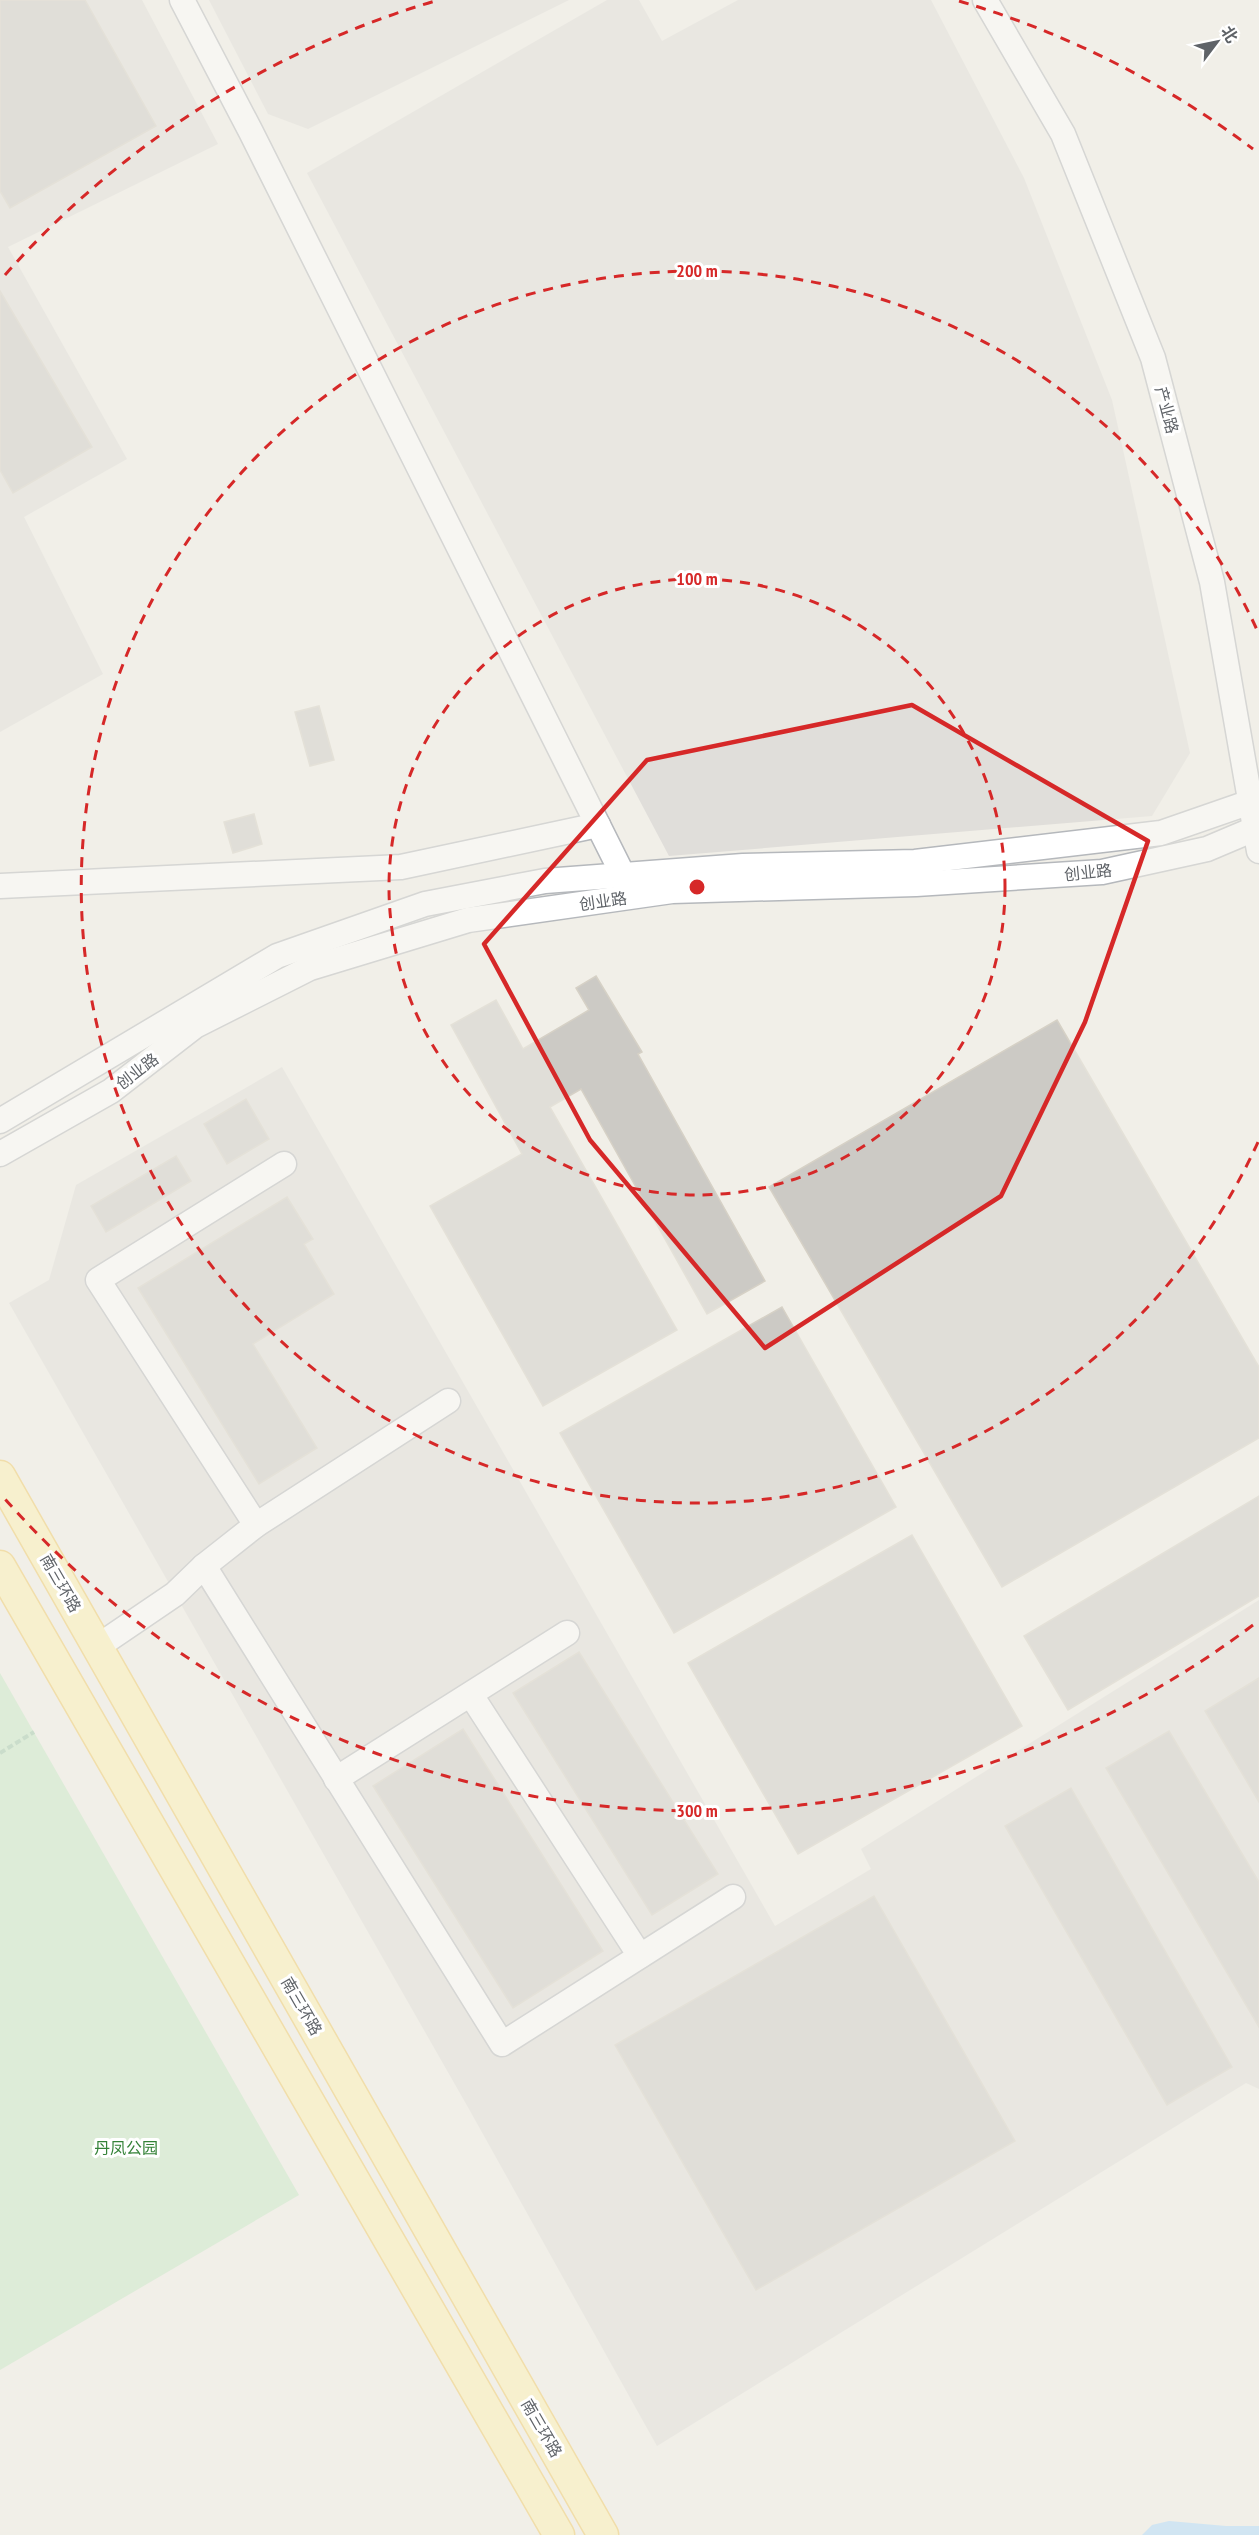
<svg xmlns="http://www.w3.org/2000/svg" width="1259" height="2535" viewBox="0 0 1259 2535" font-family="'PT Sans Narrow','Noto Sans SC',sans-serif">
<rect width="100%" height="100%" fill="#f1efe8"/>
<g fill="#e0deda">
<polygon points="0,0 142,0 218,144 8,247 127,459 24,517 103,674 0,732"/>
<polygon points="209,0 569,0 308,129 268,114"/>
<polygon points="607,0 639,0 662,41 738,0 931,0 1024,178 1112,400 1190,753 1152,816 669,856 307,173"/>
<polygon points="282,1067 775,1926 871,1869 861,1849 1259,1600 1259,2089 1246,2083 657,2446 469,2109 9,1303 49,1280 76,1185"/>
</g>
<polygon fill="#c5e8c5" points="0,1673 299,2195 0,2370"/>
<polygon fill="#aadaff" points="1169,2521 1226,2526 1259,2526 1259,2535 1142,2535 1152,2525"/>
<g fill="#cccac5" stroke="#d6d1c6" stroke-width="1.5">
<polygon points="0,0 85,0 156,126 10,208 0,191"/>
<polygon points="0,291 92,447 13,493 0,470"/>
<polygon points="319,706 334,760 310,766 295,712"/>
<polygon points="254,814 262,844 233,853 224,822"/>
<polygon points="596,976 642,1052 638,1054 765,1281 707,1314 581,1089 550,1107 677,1330 543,1406 430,1206 522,1154 451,1025 496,1000 523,1049 589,1010 576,988"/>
<polygon points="1057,1020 1259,1367 1259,1438 1002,1587 769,1187"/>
<polygon points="246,1099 269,1139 227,1164 204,1124"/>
<polygon points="176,1156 191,1181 106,1232 91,1206"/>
<polygon points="287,1197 313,1239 304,1244 334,1294 253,1344 317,1448 259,1484 138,1288"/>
<polygon points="782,1307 896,1507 674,1633 560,1433"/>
<polygon points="1259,1496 1259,1596 1068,1710 1024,1636"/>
<polygon points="912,1535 1022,1726 798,1854 688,1663"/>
<polygon points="579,1652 718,1874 652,1915 513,1693"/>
<polygon points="1259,1678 1259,1802 1205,1711"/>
<polygon points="463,1729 603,1951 513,2008 373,1786"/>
<polygon points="1169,1731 1259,1882 1259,2027 1106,1768"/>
<polygon points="1071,1788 1232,2067 1167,2105 1005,1826"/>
<polygon points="874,1896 1015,2141 756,2290 615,2045"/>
</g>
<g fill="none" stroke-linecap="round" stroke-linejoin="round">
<defs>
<g id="minor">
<polyline points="182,0 251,132 623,875"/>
<polyline points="985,0 1063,134 1153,358 1212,582 1259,851"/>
<polyline points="0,886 401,867 598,825"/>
<polyline points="0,1121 277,956 425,904 545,881 743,866 915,862 1161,833 1259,799"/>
<polyline points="0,1154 111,1091 195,1026 310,968 468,920 672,891 916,884 1102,872 1207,849 1259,827"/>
<polyline points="256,1525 98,1280 284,1164"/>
<polyline points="204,1566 502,2044 733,1897"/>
<polyline points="97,1647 175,1594 204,1566 256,1525 448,1401"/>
<polyline points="471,1695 640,1956"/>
<polyline points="336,1779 567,1633"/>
</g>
<g id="major">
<polyline points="0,1476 603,2535"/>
<polyline points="0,1566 559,2535"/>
</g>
</defs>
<use href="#minor" stroke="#b5b8bc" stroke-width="27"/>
<use href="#major" stroke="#f2c960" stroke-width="33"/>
<polyline stroke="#9cc7a9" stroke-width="4" stroke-dasharray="6 3" stroke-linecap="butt" points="0,1753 34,1732"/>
<use href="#minor" stroke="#fff" stroke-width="24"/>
<use href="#major" stroke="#fff2af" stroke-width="30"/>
</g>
<path d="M0 0H1259V2535H0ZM 912,705 L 1148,841 L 1085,1022 L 1001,1196 L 765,1348 L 590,1140 L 484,944 L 647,760 Z" fill="#f1efe8" fill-opacity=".55" fill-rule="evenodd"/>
<path fill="none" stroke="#d62828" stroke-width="4.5" stroke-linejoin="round" d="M 912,705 L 1148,841 L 1085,1022 L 1001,1196 L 765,1348 L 590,1140 L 484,944 L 647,760 Z"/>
<g fill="none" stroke="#d62828" stroke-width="3" stroke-dasharray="10 8">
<circle cx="697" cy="887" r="308"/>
<path d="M1258 1142A616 616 0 1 1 1258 632"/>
<path d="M1253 1625A924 924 0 0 1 5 1499M5 275A924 924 0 0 1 435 1M959 1A924 924 0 0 1 1253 149"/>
</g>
<g text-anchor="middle" stroke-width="6" stroke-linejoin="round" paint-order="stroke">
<g font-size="16" fill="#5f6368" stroke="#fff">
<text transform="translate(1167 410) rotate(75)" y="6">产业路</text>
<text transform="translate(1088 872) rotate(-6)" y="6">创业路</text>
<text transform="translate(603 901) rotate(-8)" y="6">创业路</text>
<text transform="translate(137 1071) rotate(-37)" y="6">创业路</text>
<text transform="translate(61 1583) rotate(60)" y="6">南三环路</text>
<text transform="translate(302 2006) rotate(60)" y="6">南三环路</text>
<text transform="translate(542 2428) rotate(60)" y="6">南三环路</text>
</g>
<g font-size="16" fill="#348238" stroke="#fff">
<text x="126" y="2154">丹凤公园</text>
</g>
</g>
<circle cx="697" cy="887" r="9" fill="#d62828" stroke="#fff" stroke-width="3"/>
<g font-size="18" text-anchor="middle" font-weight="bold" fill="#d62828" stroke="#fff" stroke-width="6" stroke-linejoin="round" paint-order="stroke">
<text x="697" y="277">200 m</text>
<text x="697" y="585">100 m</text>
<text x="697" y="1817">300 m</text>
</g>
<g transform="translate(1217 42) rotate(58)" stroke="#ffffff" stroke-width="4.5" paint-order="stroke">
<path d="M0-4.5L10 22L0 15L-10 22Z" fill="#5f6368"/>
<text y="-9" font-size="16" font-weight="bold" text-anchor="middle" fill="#5f6368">北</text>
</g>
</svg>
